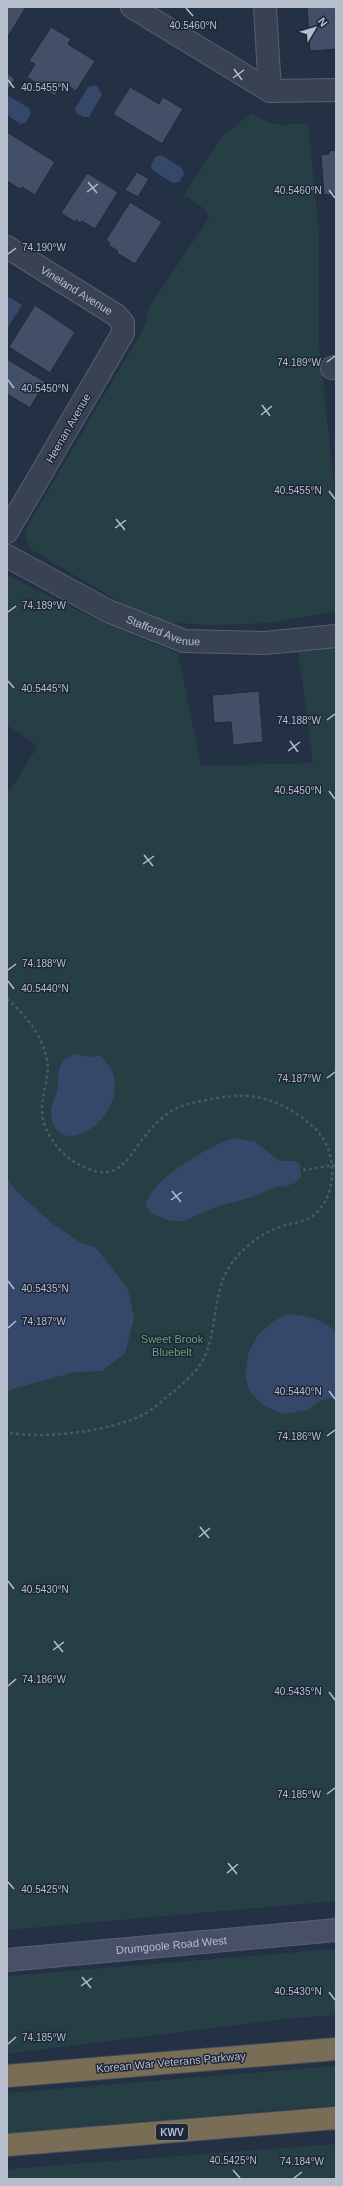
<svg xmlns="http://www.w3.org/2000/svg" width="343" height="2186" viewBox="0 0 343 2186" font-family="Helvetica,sans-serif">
<rect width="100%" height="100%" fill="#243043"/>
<g fill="#263f44">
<path d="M 251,113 C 274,128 282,125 308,123 L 319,233 L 319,345 L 336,503 L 336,611 L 272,623 L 214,625 L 173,623 L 135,611 L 30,549 L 25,535 L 28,525 L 146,324 L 148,309 L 209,218 L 205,209 L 184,195 L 222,137 Z"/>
<polygon points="7,577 11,577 95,619 178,653 201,766 313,763 298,650 336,647 336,1901 7,1930 7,789 10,790 38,746 7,725"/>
<polygon points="336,1949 336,2015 285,2019 7,2054 7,1976"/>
<polygon points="336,2066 336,2105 7,2133 7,2093"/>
<polygon points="336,2144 336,2179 7,2179 7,2169"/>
</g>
<g fill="#35486a">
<polygon points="94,85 98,87 102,95 89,117 84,117 76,113 75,109 88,87"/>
<polygon points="7,95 29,108 31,114 26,122 20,124 7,115"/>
<polygon points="161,155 182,168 184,174 179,182 173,183 152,170 151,165 155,157"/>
<polygon points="9,297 22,305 7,329 7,300"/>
<path d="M 74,1054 L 92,1057 L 100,1055 C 152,1104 53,1173 51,1112 C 51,1106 55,1098 57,1092 C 61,1073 53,1064 74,1054 Z"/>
<path d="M 235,1138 L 256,1142 L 279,1161 L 294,1161 L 300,1164 L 301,1177 L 295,1183 L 283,1187 L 277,1186 L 256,1196 L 218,1206 L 184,1221 L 172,1221 L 157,1216 L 150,1212 L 146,1205 C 150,1180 211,1144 235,1138 Z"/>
<polygon points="7,1178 15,1190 54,1225 81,1243 95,1247 128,1289 134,1318 125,1353 102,1371 75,1372 12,1389 7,1393"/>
<path d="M 288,1314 C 307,1316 323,1318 336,1333 L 336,1396 L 320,1401 L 307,1410 L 284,1414 L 264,1406 L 250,1392 L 245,1376 L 249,1351 L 258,1335 L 272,1322 Z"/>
</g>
<g fill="#434f66" stroke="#20293a">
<polygon points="7,7 22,7 25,9 7,38"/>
<polygon points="307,7 336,7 336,49 310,51"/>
<polygon points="51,27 71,39 68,44 95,61 76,91 63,82 55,96 27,77 35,64 29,61"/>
<polygon points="7,73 15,79 8,89 7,88"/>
<polygon points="130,87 159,104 163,97 183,109 162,144 113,114"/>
<polygon points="7,132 55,162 35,195 22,187 20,189 7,181"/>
<polygon points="336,150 336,194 324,195 321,155 329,154 329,151"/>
<polygon points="137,172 149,179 138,197 125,190"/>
<polygon points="87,173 118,192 95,229 82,221 80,223 76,220 75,222 61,213"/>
<polygon points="130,202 162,222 135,264 117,253 118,251 108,245 110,243 106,240"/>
<polygon points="35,305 75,332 50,373 9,347"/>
<polygon points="7,359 45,382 30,408 7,394"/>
<polygon points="259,691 263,742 233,745 231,722 214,723 212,695"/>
</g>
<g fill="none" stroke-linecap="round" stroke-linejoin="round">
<defs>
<g id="street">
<polyline points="132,7 270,91 336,90"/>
<polyline points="265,7 270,91"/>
<path id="s1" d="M 7,247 L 116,315 L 123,323 L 123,333 L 7,532"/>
<polyline points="332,368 336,367"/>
<path id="s2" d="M 7,556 L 108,611 L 184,641 L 265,643 L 336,636"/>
</g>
<g id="secondary">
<path id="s3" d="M 7,1960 L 336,1930"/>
</g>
<g id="highway">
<polyline points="7,2076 336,2049"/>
<polyline points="7,2145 336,2118"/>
</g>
</defs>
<use href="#street" stroke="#576070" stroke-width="24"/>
<use href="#secondary" stroke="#576070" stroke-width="24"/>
<use href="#highway" stroke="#444d5d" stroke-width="24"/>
<g stroke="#455c61" stroke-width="2.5" stroke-dasharray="3 3" stroke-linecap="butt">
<path d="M 7,999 C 25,1014 43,1036 47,1060 C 50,1078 42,1092 42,1109 C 41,1130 60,1155 78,1164 C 87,1169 101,1175 111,1171 C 127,1167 135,1147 145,1136 C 151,1128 158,1121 166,1115 C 178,1105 192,1103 207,1100 C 244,1092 269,1094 301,1117 C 309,1123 317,1129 322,1137 C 338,1160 336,1200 311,1217 C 302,1223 292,1223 283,1226 C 264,1231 242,1248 231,1264 C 212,1292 218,1329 204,1358 C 197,1372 185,1382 174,1391 C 164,1399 154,1409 143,1415 C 110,1431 42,1440 7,1432"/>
<polyline points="303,1170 336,1165"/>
</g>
<use href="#street" stroke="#394253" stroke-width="22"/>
<use href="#secondary" stroke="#475066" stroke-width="22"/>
<use href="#highway" stroke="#796e55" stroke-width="22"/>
</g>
<path fill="none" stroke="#b6bdcd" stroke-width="1.5" d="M 186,8 L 193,16M 234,69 L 242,80M 233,78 L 244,70M 8,80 L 14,88M 88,182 L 97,193M 329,190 L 335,198M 87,192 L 98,184M 8,254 L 16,248M 327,362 L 335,356M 8,380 L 14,388M 262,405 L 270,416M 261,415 L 272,406M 329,491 L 335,499M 116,519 L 125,530M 115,528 L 126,520M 8,612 L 16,606M 8,681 L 14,688M 327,720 L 335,714M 290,741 L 298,752M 288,751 L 300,742M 329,791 L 335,799M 144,855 L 153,866M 143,864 L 154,856M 8,970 L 16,964M 8,981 L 14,989M 327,1078 L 335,1072M 172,1191 L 181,1202M 171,1200 L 182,1192M 8,1281 L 14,1289M 8,1328 L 16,1321M 329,1391 L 335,1399M 327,1436 L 335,1430M 200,1527 L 209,1538M 199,1537 L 210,1528M 8,1581 L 14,1589M 54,1641 L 63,1652M 53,1650 L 64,1642M 8,1686 L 16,1679M 329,1692 L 335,1700M 327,1794 L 335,1788M 228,1863 L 237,1874M 227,1873 L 238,1864M 8,1882 L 14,1889M 82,1977 L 91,1988M 81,1986 L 92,1978M 329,1992 L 335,2000M 8,2044 L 16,2037M 233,2170 L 240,2178M 294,2178 L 302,2172"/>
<g text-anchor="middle" stroke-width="3" stroke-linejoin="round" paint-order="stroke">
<rect fill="#1d2738" stroke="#8890a0" stroke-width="1" x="156" y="2124" width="32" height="16" rx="3"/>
<g font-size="10" font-weight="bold" fill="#b6bdcd">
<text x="172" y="2136">KWV</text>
</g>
<g font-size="11" fill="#b6bdcd" stroke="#1d2738">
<text dy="4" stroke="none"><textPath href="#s1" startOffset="82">Vineland Avenue</textPath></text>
<text transform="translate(68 428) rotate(-60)" y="4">Heenan Avenue</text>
<text dy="4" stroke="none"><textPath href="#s2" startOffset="174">Stafford Avenue</textPath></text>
<text dy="4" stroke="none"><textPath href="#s3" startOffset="165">Drumgoole Road West</textPath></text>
<text transform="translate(171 2062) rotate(-5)" y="4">Korean War Veterans Parkway</text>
</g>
<g font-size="11" fill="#6b9f7a" stroke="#1d2738">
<text x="172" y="1343">Sweet Brook<tspan x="172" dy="13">Bluebelt</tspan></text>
</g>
</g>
<g font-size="10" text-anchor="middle" fill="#b6bdcd" stroke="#1d2738" stroke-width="3" stroke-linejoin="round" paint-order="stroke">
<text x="193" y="29">40.5460°N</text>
<text x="45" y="91">40.5455°N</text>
<text x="298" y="194">40.5460°N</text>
<text x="44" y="251">74.190°W</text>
<text x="299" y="366">74.189°W</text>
<text x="45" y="392">40.5450°N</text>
<text x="298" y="494">40.5455°N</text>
<text x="44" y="609">74.189°W</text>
<text x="45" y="692">40.5445°N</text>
<text x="299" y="724">74.188°W</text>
<text x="298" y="794">40.5450°N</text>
<text x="44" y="967">74.188°W</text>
<text x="45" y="992">40.5440°N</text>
<text x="299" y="1082">74.187°W</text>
<text x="45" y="1292">40.5435°N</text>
<text x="44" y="1325">74.187°W</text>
<text x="298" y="1395">40.5440°N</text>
<text x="299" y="1440">74.186°W</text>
<text x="45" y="1593">40.5430°N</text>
<text x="44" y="1683">74.186°W</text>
<text x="298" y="1695">40.5435°N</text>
<text x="299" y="1798">74.185°W</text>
<text x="45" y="1893">40.5425°N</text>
<text x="298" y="1995">40.5430°N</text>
<text x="44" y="2041">74.185°W</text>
<text x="233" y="2164">40.5425°N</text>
<text x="302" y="2165">74.184°W</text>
</g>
<rect width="343" height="2186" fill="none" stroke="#b6bdcd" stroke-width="16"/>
<g transform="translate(315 28) rotate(52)" stroke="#1d2738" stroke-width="3" paint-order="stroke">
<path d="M0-3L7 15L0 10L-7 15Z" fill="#b6bdcd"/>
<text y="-6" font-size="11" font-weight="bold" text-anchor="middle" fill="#b6bdcd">N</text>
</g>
</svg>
